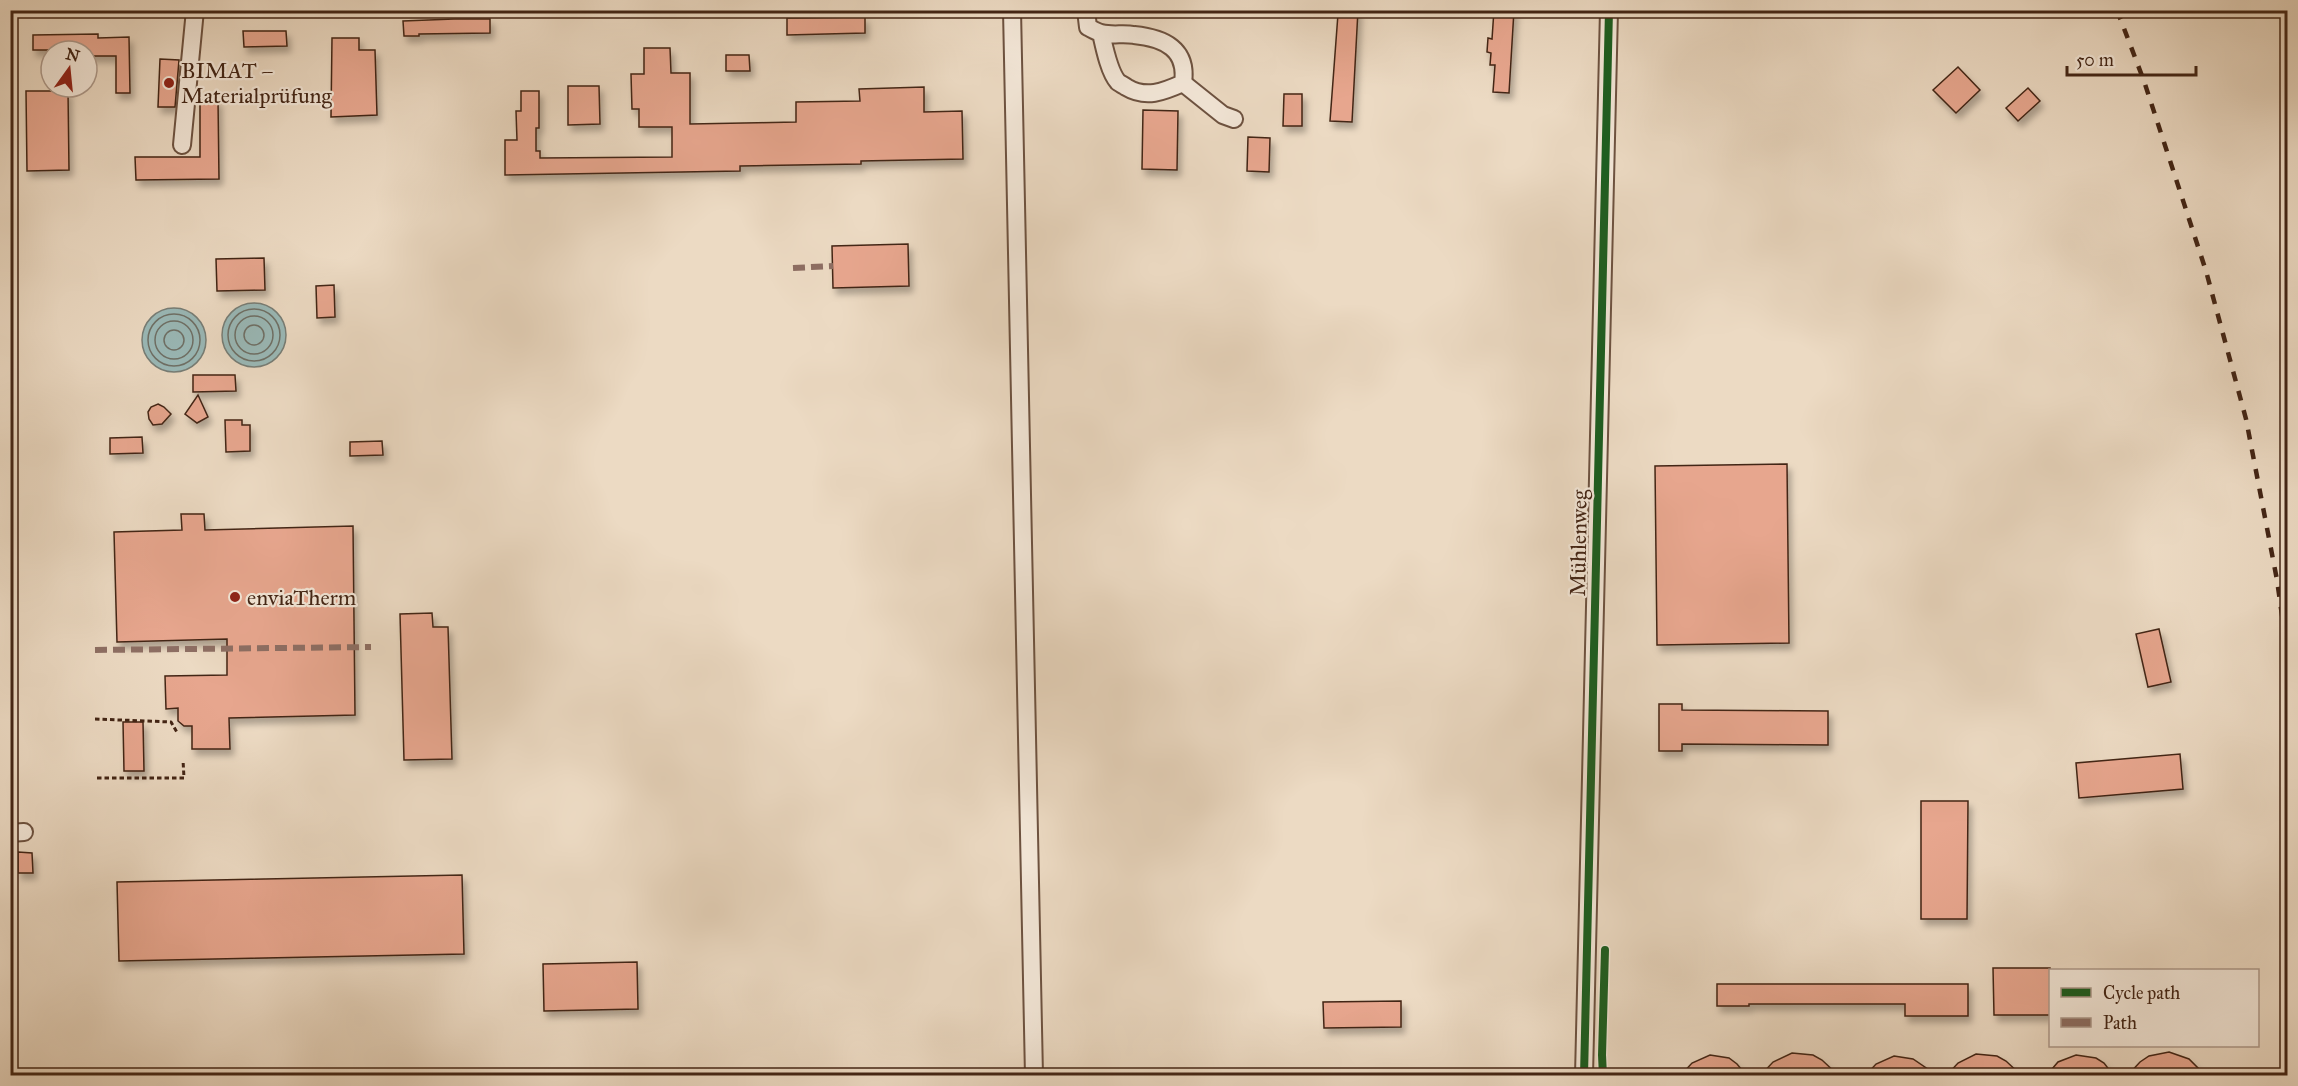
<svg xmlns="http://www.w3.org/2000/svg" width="2298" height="1086" viewBox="0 0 2298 1086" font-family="'IM FELL Great Primer',serif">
<defs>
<filter id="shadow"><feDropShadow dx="3.5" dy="6" stdDeviation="3" flood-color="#0004"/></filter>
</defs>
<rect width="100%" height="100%" fill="#ecdac3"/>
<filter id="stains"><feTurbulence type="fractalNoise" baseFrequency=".00333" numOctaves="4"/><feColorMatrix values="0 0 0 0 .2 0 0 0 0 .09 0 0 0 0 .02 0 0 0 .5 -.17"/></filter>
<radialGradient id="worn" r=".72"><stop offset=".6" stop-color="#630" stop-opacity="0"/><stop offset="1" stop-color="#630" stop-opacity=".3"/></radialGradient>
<g fill="#9abab9" stroke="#777e77" stroke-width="1.5">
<circle cx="254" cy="335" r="32"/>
<circle cx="174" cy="340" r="32"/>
</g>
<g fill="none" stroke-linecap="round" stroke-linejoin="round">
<g stroke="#6e7067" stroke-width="1.5">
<circle cx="254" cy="335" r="26"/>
<circle cx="174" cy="340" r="26"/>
<circle cx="254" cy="335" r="19"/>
<circle cx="174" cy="340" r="19"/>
<circle cx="254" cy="335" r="10"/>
<circle cx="174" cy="340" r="10"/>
</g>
</g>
<g fill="#e7a68e" stroke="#432515" stroke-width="1.5" filter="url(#shadow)">
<polygon points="1340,10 1358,10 1352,122 1330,121 1338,14 1340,14"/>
<polygon points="1494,10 1514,10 1509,93 1493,92 1495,65 1490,65 1491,53 1487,52 1488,38 1492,39"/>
<polygon points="865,17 865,33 787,35 787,18"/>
<polygon points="454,19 490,19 490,33 419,34 419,36 404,36 403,21"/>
<polygon points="243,31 286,31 287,46 244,47"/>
<polygon points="98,34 98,38 129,37 130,93 116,93 116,56 87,56 87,51 73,50 33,50 33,35"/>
<polygon points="332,38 359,38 359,50 375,50 377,115 331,117"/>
<polygon points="644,48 670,48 671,73 690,73 690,124 796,122 796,102 860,101 859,89 924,87 924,112 962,111 963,159 861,161 861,164 740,166 740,171 505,175 505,140 517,140 516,111 521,111 521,91 539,91 539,128 536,128 536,151 540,151 540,158 672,157 672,127 639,127 639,109 632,109 631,74 644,74"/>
<polygon points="726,55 749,55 750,71 726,71"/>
<polygon points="160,59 179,60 175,107 158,107"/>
<polygon points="1958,67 1980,90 1956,113 1933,90"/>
<polygon points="568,86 599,86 600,124 568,125"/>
<polygon points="2028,88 2040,101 2018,121 2006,108"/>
<polygon points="26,91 68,91 69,170 27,171"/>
<polygon points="1284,94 1302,94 1302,126 1283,126"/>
<polygon points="200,100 218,100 219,179 136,180 135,157 200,157"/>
<polygon points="1143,110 1178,111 1177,170 1142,169"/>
<polygon points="1248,137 1270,138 1269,172 1247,171"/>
<polygon points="908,244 909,286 833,288 832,246"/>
<polygon points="264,258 265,290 217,291 216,259"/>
<polygon points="334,285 335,317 317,318 316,286"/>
<polygon points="193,375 235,375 236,391 193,392"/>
<polygon points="198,395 208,417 197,423 185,414"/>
<polygon points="158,404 164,407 171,414 162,424 153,425 149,419 148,412 151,407"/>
<polygon points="225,420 242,420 242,425 250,425 250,451 226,452"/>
<polygon points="142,437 143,453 110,454 110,438"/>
<polygon points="382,441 383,455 350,456 350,442"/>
<polygon points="1787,464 1789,643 1657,645 1655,466"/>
<polygon points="181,514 204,514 205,530 353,526 355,715 229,718 230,749 192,749 192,726 184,726 178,721 178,708 166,709 165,676 227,675 227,639 117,642 114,532 182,530"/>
<polygon points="432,613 433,627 448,627 452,759 404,760 400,614"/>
<polygon points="2159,629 2171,682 2148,687 2136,634"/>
<polygon points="1659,704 1682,704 1682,710 1828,711 1828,745 1682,744 1682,751 1659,751"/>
<polygon points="123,722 143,722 144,771 124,771"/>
<polygon points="2180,754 2183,789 2079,798 2076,763"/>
<polygon points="1921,801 1968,801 1967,919 1921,919"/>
<polygon points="18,852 32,853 33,873 18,873"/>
<polygon points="462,875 464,954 119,961 117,882"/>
<polygon points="637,962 638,1009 544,1011 543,964"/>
<polygon points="1993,968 2050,968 2050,1015 1994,1015"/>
<polygon points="1717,984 1968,984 1968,1016 1905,1016 1905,1004 1749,1004 1749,1006 1717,1006"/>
<polygon points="1401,1001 1401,1027 1324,1028 1323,1002"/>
<polygon points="2169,1052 2189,1059 2206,1076 2127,1076 2140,1062 2149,1056"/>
<polygon points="1792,1053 1813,1055 1822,1060 1839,1076 1760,1076 1773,1062"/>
<polygon points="1976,1054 1997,1056 2006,1061 2022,1076 1946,1076 1958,1063"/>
<polygon points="1710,1055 1729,1058 1737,1064 1747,1076 1680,1076 1692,1063"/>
<polygon points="2076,1055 2096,1058 2104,1063 2114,1076 2046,1076 2058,1062"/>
<polygon points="1894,1056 1913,1059 1938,1076 1865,1076 1876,1064"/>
</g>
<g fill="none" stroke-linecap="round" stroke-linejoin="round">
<defs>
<g id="minor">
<polyline points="1012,10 1034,1076"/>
<path d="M 1086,10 L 1088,27 C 1092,29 1097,32 1101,33 C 1112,36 1123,33 1134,35 C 1164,38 1188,49 1183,83 C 1163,92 1146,99 1126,87 C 1125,86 1119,83 1118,82 C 1109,72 1104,46 1101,33"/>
<polyline points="1183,83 1223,115 1234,119"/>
<polyline points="182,145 195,10"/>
<polyline points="10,833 24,832"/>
<polyline points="1584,1076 1609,10"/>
</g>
</defs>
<use href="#minor" stroke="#6d5240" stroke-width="20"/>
<g stroke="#432515" stroke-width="3" stroke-dasharray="4.5 3" stroke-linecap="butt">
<polyline points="95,719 171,722 178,734"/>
<polyline points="97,778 184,778 183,760"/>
</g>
<use href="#minor" stroke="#f3e7d8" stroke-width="16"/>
<polyline stroke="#432515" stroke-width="4.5" stroke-dasharray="10 10" stroke-linecap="butt" points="2117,10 2144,81 2206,271 2246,419 2277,580 2288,658"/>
<g stroke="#8d6e63" stroke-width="6" stroke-dasharray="12 6" stroke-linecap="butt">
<polyline points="793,268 833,266"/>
<polyline points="95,650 371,647"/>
</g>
<defs>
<g id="cycleway">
<polyline points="1584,1076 1609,10"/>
<polyline points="1603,1076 1602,1055 1605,950"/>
</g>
</defs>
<use href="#cycleway" stroke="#f3e7d8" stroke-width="11"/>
<use href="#cycleway" stroke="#1b5e20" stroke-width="8"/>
</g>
<g fill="#8f2418" stroke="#f3e7d8" stroke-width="2">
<circle cx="169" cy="83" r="6"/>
<circle cx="235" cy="597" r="6"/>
</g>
<g text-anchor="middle" stroke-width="4.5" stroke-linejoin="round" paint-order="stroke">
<g font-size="22" fill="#432515" stroke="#f3e7d8" text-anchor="start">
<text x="181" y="78">BIMAT –<tspan x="181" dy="25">Materialprüfung</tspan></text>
<text x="247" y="605">enviaTherm</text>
</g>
<g font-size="22" fill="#432515" stroke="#f3e7d8">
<text transform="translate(1578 543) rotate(-89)" y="8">Mühlenweg</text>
</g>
</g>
<rect width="2298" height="1086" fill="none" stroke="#ecdac3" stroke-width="36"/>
<rect x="12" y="12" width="2274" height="1062" fill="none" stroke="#432515" stroke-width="3"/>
<rect x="18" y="18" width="2262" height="1050" fill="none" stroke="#432515" stroke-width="1.5"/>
<rect x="2049" y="969" width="210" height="78" fill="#f3e7d8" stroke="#ad998a" stroke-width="1.5"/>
<rect x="2061" y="988" width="30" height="9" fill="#1b5e20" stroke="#ad998a" stroke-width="1.5"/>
<text x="2103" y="999" font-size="18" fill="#432515">Cycle path</text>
<rect x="2061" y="1018" width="30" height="9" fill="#8d6e63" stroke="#ad998a" stroke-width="1.5"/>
<text x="2103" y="1029" font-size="18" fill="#432515">Path</text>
<g transform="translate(69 69) rotate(15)"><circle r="28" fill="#f3e7d8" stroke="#ad998a" stroke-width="1.5"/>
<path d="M0-4.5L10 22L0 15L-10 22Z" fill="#8f2418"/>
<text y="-9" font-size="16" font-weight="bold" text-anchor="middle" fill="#432515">N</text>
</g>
<path d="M2067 66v9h129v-9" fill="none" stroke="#432515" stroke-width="3"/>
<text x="2076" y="66" font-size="18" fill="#432515" stroke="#f3e7d8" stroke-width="4.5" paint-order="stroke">50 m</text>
<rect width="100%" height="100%" filter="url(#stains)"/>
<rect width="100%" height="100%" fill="url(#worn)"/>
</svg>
